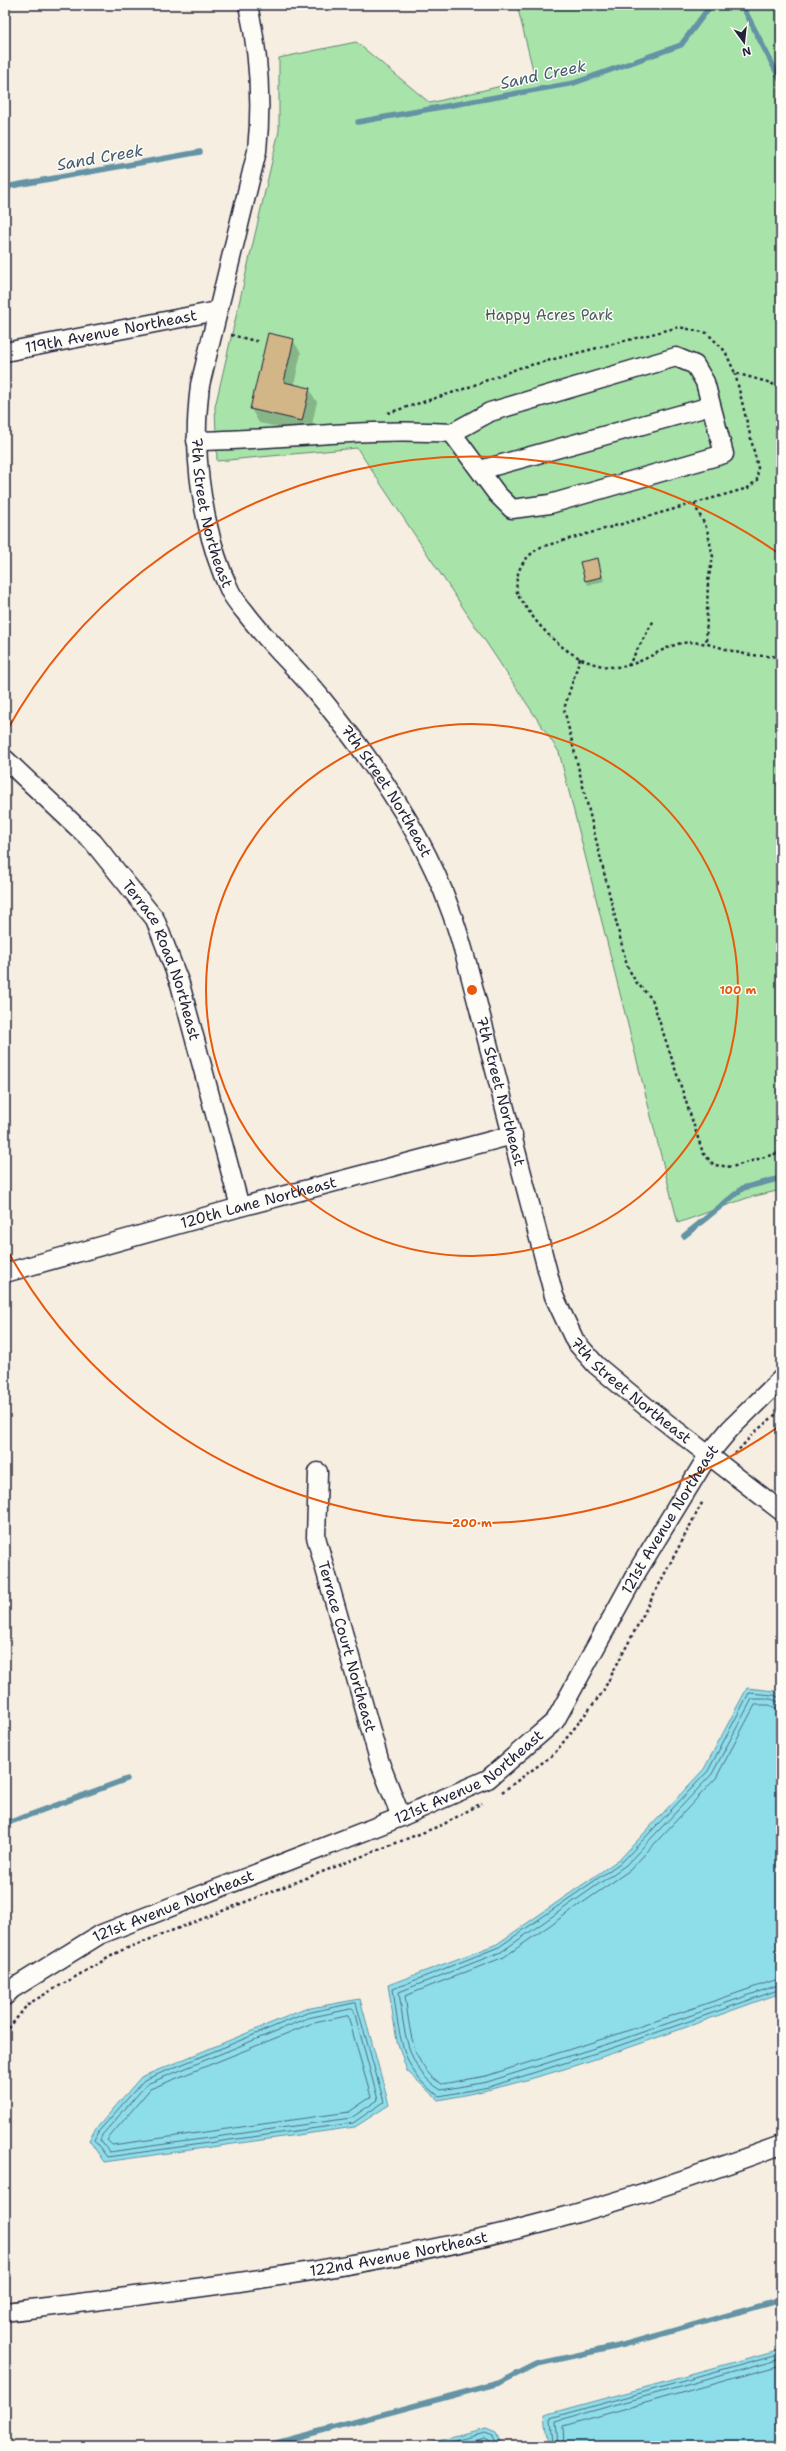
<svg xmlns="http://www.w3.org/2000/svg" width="786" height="2451" viewBox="0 0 786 2451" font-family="'Shantell Sans',sans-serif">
<rect width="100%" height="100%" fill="#f5eee1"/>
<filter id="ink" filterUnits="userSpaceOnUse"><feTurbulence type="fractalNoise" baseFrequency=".025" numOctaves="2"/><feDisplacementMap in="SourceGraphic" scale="8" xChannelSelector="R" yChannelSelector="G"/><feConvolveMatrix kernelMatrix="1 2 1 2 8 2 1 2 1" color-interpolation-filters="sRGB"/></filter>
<g filter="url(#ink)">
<polygon fill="#a8e4aa" stroke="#658372" points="517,5 781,5 781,1190 747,1198 678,1223 559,752 357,448 217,461 215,407 279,131 279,58 356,42 430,103 535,78"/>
<g fill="#8edeea" stroke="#6393a4">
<path d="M 747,1688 L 775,1691 L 781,1696 L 781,1993 C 669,2032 555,2080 438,2100 L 407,2071 L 397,2041 L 388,1985 L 497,1944 L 621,1858 L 704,1769 Z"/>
<polygon points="360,1999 389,2105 355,2127 104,2162 89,2140 95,2130 141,2077 305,2009"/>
<polygon points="781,2350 781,2446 549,2446 545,2415"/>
<polygon points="486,2429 496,2433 502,2446 426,2446 430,2443"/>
</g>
<g fill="#0003">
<polygon points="293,340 301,353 294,385 309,389 317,402 310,434 259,423 251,409"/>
<polygon points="598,559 604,581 588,585 586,581"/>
</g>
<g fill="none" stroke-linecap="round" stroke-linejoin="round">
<g stroke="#4d6d81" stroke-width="1">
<path d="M 781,1698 L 773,1695 L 749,1693 L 708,1771 L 623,1861 L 499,1947 L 393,1989 C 399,2030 400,2072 439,2096 L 489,2087 L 618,2046 L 781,1989"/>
<path d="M 781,1703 L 771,1699 L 752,1699 L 712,1774 L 626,1865 L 501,1952 L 399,1992 C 404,2029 406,2069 441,2090 L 487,2082 L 617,2041 L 781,1984"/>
<path d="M 781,1710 L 769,1705 L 755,1705 L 716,1778 L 630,1870 L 504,1957 L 405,1996 C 410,2027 411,2067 442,2084 L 486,2076 L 615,2035 L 781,1978"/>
<polygon points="356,2003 384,2102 353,2123 107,2157 94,2140 98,2132 144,2080 307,2013"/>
<polygon points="352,2009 354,2011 378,2100 351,2118 109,2152 100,2140 102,2135 147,2084 308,2018"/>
<polygon points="348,2016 371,2097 349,2112 112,2145 107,2140 150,2089 310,2024"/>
<polyline points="434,2446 485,2433 493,2436 498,2446"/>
<polyline points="454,2446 485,2438 489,2440 492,2446"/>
<polyline points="553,2446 551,2418 781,2354"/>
<polyline points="558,2446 556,2421 781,2359"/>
<polyline points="564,2446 563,2426 781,2365"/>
</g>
<g stroke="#6393a4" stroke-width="5.5">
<polyline points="742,5 781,81"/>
<polyline points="358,122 574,83 681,45 711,5"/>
<polyline points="5,187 200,152"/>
<polyline points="684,1236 743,1188 781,1178"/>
<polyline points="5,1824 127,1779"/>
<polyline points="265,2446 499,2383 537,2364 623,2345 781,2300"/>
</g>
</g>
<g fill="#d3b687" stroke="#22223b">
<polygon points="268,333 294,339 284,382 310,388 302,421 250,409"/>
<polygon points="598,558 602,577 585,581 580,562"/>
</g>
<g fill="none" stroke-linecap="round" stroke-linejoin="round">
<defs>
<g id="minor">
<path id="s1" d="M 248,5 C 259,53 262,102 257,151 L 200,385 C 198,403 196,422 197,441 C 198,489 209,547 230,591 C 234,599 240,606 245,612 C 268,643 298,669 322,699 C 373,761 423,833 450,909 C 457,927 462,945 467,963 L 554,1296 L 575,1341 L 596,1365 L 650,1410 L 781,1511"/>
<path id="s2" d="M 5,352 L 217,311"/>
<path d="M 196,441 C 283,440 365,427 452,433 L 497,494 L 512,509 L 550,504 L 724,454 L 705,382 L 695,365 L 676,357 L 490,412 L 452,433"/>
<polyline points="480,470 711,406"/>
<path id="s3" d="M 5,759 L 93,842 L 155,919 L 180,984 L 240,1207"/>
<path id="s4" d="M 5,1273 L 240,1207 L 513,1135"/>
<path id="s5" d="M 318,1472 L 316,1537 L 380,1763 L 401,1817"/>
<path id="s6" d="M 5,1996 L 12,1989 L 99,1935 L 401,1817 L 488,1779 L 555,1721 L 638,1570 L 709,1454 L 730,1429 L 781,1379"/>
<path id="s7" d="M 5,2312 C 187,2290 371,2269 549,2221 C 627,2200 705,2173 781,2145"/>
</g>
</defs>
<use href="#minor" stroke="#22223b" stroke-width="21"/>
<g stroke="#22223b" stroke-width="2.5" stroke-dasharray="3 3" stroke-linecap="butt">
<polyline points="231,335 260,342"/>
<path d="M 735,373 L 758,468 L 757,480 L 748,488 L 541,547 C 524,557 514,571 517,592 C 518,597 523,603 526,607 C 545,636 577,666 613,667 C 639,668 658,648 682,643 C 706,639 727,652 751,655 C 761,656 771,656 781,657"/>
<polyline points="388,413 461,390 519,368 679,327 707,333 725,351 735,373 771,383 781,390"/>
<polyline points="694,504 707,529 713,557 708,581 706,643"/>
<polyline points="580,658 564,709 627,966 636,982 652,999 703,1153 714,1165 732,1167 781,1152"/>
<polyline points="628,666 654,620"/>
<polyline points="755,1432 781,1410"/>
<polyline points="735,1454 752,1435"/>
<polyline points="502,1792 554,1754 602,1693 703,1501"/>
<polyline points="5,2033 28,2004 120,1951 442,1825 482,1803"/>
</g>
<use href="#minor" stroke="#fdfcf7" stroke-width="18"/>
</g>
</g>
<g fill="none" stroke="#e8590c" stroke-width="2">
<circle cx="472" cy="990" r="266"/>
<path d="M778 1427A533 533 0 0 1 6 1248M6 732A533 533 0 0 1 778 553"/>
</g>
<g text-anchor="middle" stroke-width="3" stroke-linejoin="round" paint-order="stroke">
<g font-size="15" fill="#4a5c5c" stroke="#fdfcf7">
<text x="549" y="320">Happy Acres Park</text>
</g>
<g font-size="15" fill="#22223b" stroke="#fdfcf7">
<text dy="5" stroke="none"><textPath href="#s2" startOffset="108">119th Avenue Northeast</textPath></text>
<text dy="5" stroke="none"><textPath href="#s1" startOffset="517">7th Street Northeast</textPath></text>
<text dy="5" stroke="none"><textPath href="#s1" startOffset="853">7th Street Northeast</textPath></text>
<text dy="5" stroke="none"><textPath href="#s3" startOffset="260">Terrace Road Northeast</textPath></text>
<text dy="5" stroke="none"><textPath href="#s1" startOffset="1177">7th Street Northeast</textPath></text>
<text dy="5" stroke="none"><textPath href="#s4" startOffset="263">120th Lane Northeast</textPath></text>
<text dy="5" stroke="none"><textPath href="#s1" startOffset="1513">7th Street Northeast</textPath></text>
<text dy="5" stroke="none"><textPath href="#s6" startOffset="852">121st Avenue Northeast</textPath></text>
<text dy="5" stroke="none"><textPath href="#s5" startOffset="179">Terrace Court Northeast</textPath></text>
<text dy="5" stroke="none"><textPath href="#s6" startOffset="516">121st Avenue Northeast</textPath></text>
<text dy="5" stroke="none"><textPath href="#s6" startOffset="192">121st Avenue Northeast</textPath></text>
<text dy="5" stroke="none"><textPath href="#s7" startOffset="398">122nd Avenue Northeast</textPath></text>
</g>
<g font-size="16" font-style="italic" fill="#425a70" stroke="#fdfcf7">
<text transform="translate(543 74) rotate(-12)" y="6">Sand Creek</text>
<text transform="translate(100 157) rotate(-10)" y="6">Sand Creek</text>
</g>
</g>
<circle cx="472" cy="990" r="6" fill="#e8590c" stroke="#fdfcf7" stroke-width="2"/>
<g font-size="12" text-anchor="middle" font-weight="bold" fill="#e8590c" stroke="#fdfcf7" stroke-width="3" stroke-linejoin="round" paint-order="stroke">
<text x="738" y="994">100 m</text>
<text x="472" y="1527">200 m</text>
</g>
<rect width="786" height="2451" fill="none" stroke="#fdfcf7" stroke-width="20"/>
<rect x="10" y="10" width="766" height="2431" fill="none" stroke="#22223b" stroke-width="1.5" filter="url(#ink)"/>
<g transform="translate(744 42) rotate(165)" stroke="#fdfcf7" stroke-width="3" paint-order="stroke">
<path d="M0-3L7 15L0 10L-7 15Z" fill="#22223b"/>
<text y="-6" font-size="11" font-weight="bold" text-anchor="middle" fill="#22223b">N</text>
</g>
</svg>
